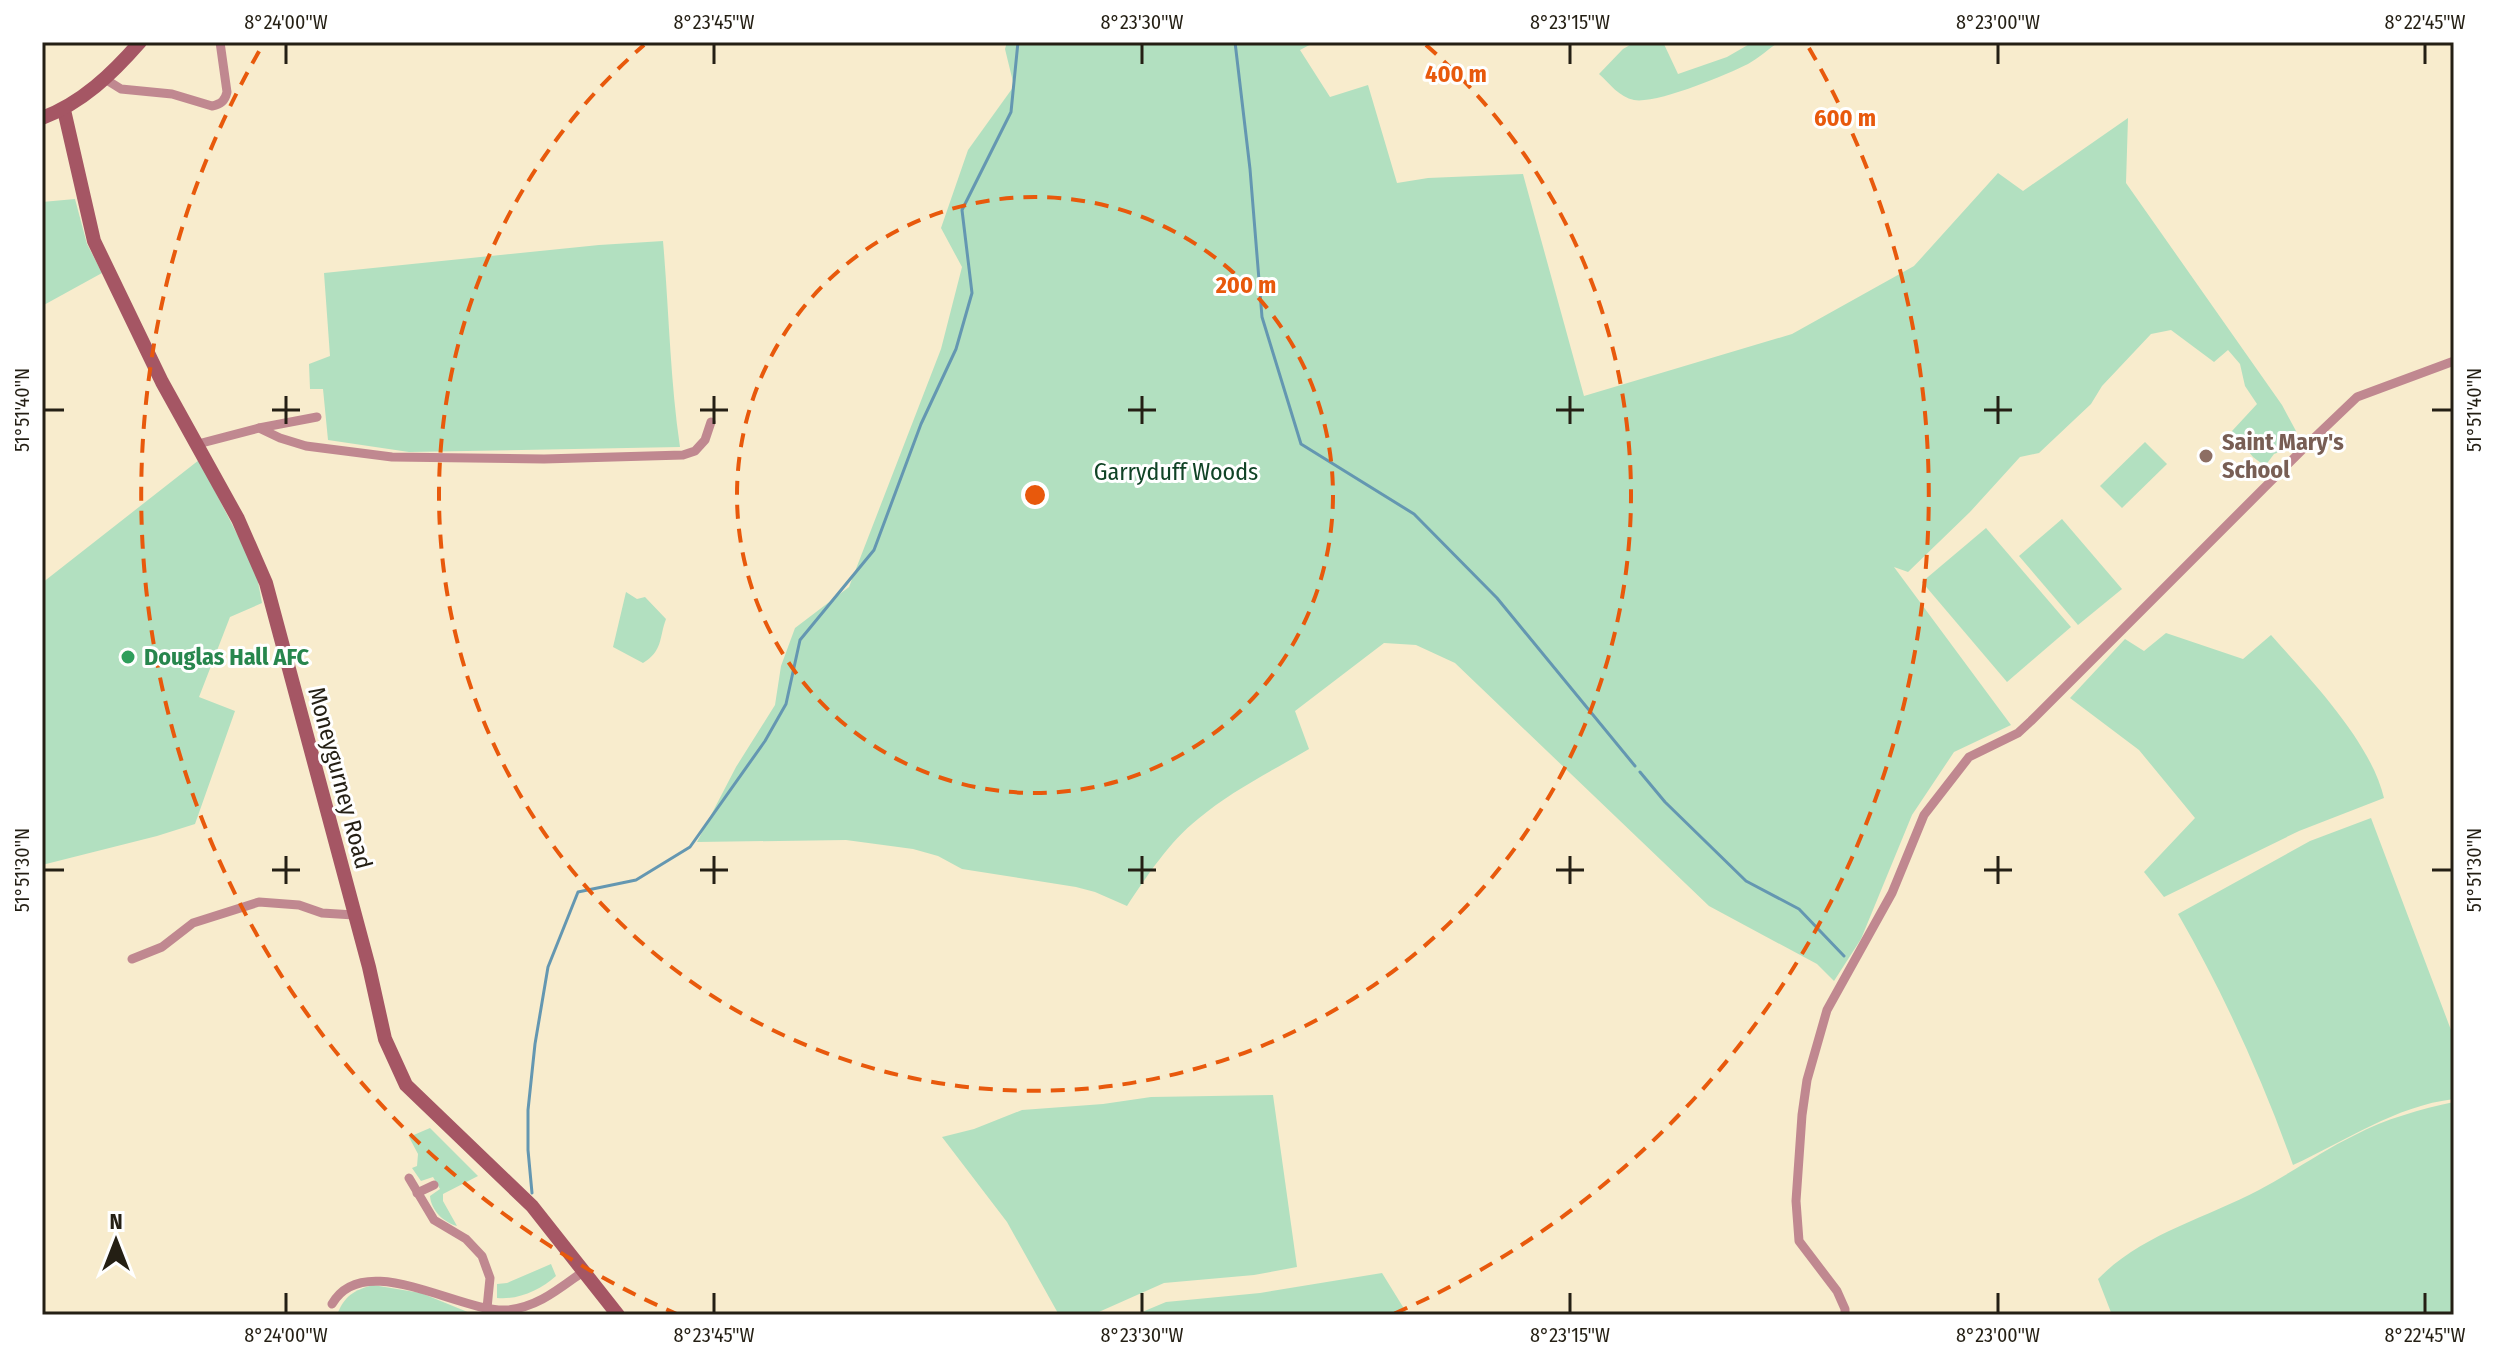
<svg xmlns="http://www.w3.org/2000/svg" width="2496" height="1357" viewBox="0 0 2496 1357" font-family="'Fira Sans Condensed',sans-serif">
<rect width="100%" height="100%" fill="#f8eccd"/>
<g fill="#b2e0c0">
<path d="M 1007,42 L 1315,42 L 1300,50 L 1330,97 L 1368,85 L 1397,183 L 1428,178 L 1523,174 L 1584,396 L 1792,334 L 1914,266 L 1998,173 L 2023,191 L 2128,118 L 2126,183 L 2282,405 L 2296,431 L 2287,449 L 2274,454 L 2265,466 L 2253,457 L 2232,431 L 2257,404 L 2245,386 L 2240,364 L 2228,350 L 2214,362 L 2171,330 L 2151,334 L 2102,386 L 2091,404 L 2039,453 L 2020,457 L 1970,512 L 1908,572 L 1894,567 L 2011,725 L 1954,752 L 1912,815 L 1861,939 L 1834,981 L 1817,964 L 1709,906 L 1455,663 L 1416,645 L 1384,643 L 1295,711 L 1309,749 C 1272,771 1231,791 1198,819 C 1169,842 1147,876 1127,906 L 1095,892 L 1076,887 L 962,869 L 938,856 L 913,849 L 846,840 L 697,842 L 736,767 L 775,705 L 781,666 L 795,628 L 849,587 L 941,349 L 962,267 L 941,228 L 968,150 L 1014,86 L 1005,49 Z"/>
<path d="M 1635,42 L 1663,42 L 1678,74 L 1727,57 L 1753,42 L 1779,42 C 1768,49 1759,58 1748,64 C 1726,75 1657,104 1634,100 C 1619,97 1610,84 1599,74 L 1623,49 Z"/>
<polygon points="75,199 87,244 102,273 42,306 42,202"/>
<path d="M 663,241 C 669,310 670,379 680,447 L 409,452 L 328,440 L 323,389 L 310,389 L 309,364 L 330,356 L 324,273 L 599,245 Z"/>
<polygon points="2145,442 2167,464 2122,508 2100,486"/>
<polygon points="199,460 256,571 262,603 230,617 199,697 235,711 195,824 157,836 42,865 42,583"/>
<polygon points="2062,519 2122,589 2078,625 2019,556"/>
<polygon points="1986,528 2071,627 2007,682 1922,582"/>
<path d="M 626,592 L 637,599 L 645,597 L 666,619 C 659,638 663,651 643,663 L 613,647 Z"/>
<path d="M 2166,633 L 2243,659 L 2271,635 C 2309,678 2371,742 2384,798 L 2299,831 L 2164,897 L 2144,872 L 2195,818 L 2139,750 L 2070,698 L 2125,639 L 2144,651 Z"/>
<path d="M 2371,818 L 2454,1038 L 2454,1099 C 2395,1106 2346,1141 2293,1165 C 2262,1078 2224,994 2178,914 L 2310,841 Z"/>
<polygon points="1273,1095 1297,1267 1254,1275 1164,1283 1092,1315 1059,1315 1007,1222 942,1137 974,1129 1022,1110 1103,1104 1151,1097"/>
<path d="M 2454,1102 L 2454,1315 L 2112,1315 L 2098,1279 C 2142,1234 2204,1219 2259,1190 C 2291,1173 2322,1151 2355,1135 C 2385,1119 2421,1109 2454,1102 Z"/>
<path d="M 430,1128 L 478,1176 L 443,1194 L 443,1201 L 457,1226 C 443,1222 431,1210 430,1196 L 440,1189 L 433,1177 L 421,1181 L 412,1168 L 417,1166 L 418,1154 L 409,1137 Z"/>
<path d="M 551,1264 L 556,1276 C 540,1290 519,1300 497,1298 L 497,1284 L 507,1283 Z"/>
<polygon points="1382,1273 1408,1315 1135,1315 1166,1302 1260,1293"/>
<path d="M 373,1285 L 421,1293 L 475,1315 L 337,1315 C 344,1296 354,1290 373,1285 Z"/>
</g>
<g fill="none" stroke-linecap="round" stroke-linejoin="round">
<g stroke="#6497b1" stroke-width="3">
<polyline points="1235,42 1250,169 1262,317 1301,444 1414,514 1497,598 1635,766"/>
<polyline points="1640,772 1665,802 1746,881 1799,909 1844,956"/>
<polyline points="532,1193 528,1150 528,1110 535,1044 548,967 578,892 636,880 690,847 765,741 786,704 800,640 874,550 921,424 956,349 972,293 962,210 1011,112 1018,42"/>
</g>
<g stroke="#c08890" stroke-width="9">
<path d="M 105,79 L 121,89 L 172,94 L 212,106 C 221,104 225,101 227,92 L 220,42"/>
<polyline points="259,428 317,417"/>
<polyline points="198,444 259,428 280,438 306,446 392,457 544,459 683,455 695,451 705,440 711,422"/>
<polyline points="132,959 162,947 193,923 259,902 299,905 322,913 354,915"/>
<polyline points="409,1178 434,1220 466,1239 482,1256 490,1278 487,1308"/>
<polyline points="417,1193 434,1185"/>
<path d="M 332,1304 C 364,1248 460,1313 507,1310 C 537,1308 560,1288 584,1271"/>
<polyline points="1845,1315 1845,1309 1837,1291 1799,1241 1796,1201 1802,1115 1807,1080 1827,1010 1892,893 1924,815 1969,757 2018,733 2031,721 2313,439 2357,397 2454,361"/>
</g>
<g stroke="#a55664" stroke-width="14">
<polyline points="64,110 94,241 162,382 238,519 266,583 369,967 385,1039 406,1085 532,1206 618,1315"/>
<path d="M 42,118 C 82,103 112,74 140,42"/>
</g>
</g>
<path fill="none" stroke="#241f14" stroke-width="3" d="M 286,44 L 286,64M 714,44 L 714,64M 1142,44 L 1142,64M 1570,44 L 1570,64M 1998,44 L 1998,64M 2425,44 L 2425,64M 286,396 L 286,424M 714,396 L 714,424M 1142,396 L 1142,424M 1570,396 L 1570,424M 1998,396 L 1998,424M 44,410 L 64,410M 272,410 L 300,410M 700,410 L 728,410M 1128,410 L 1156,410M 1556,410 L 1584,410M 1984,410 L 2012,410M 2432,410 L 2452,410M 286,856 L 286,884M 714,856 L 714,884M 1142,856 L 1142,884M 1570,856 L 1570,884M 1998,856 L 1998,884M 44,870 L 64,870M 272,870 L 300,870M 700,870 L 728,870M 1128,870 L 1156,870M 1556,870 L 1584,870M 1984,870 L 2012,870M 2432,870 L 2452,870M 286,1293 L 286,1313M 714,1293 L 714,1313M 1142,1293 L 1142,1313M 1570,1293 L 1570,1313M 1998,1293 L 1998,1313M 2425,1293 L 2425,1313"/>
<g fill="none" stroke="#e8590c" stroke-width="4" stroke-dasharray="14 10">
<circle cx="1035" cy="495" r="298"/>
<path d="M1426 45A596 596 0 1 1 644 45"/>
<path d="M679 1315A894 894 0 0 1 261 48M1809 48A894 894 0 0 1 1391 1315"/>
</g>
<circle fill="#8d6e63" stroke="#fff" stroke-width="3" cx="2206" cy="456" r="8"/>
<circle fill="#2e9e5b" stroke="#fff" stroke-width="3" cx="128" cy="657" r="8"/>
<g text-anchor="middle" stroke-width="6" stroke-linejoin="round" paint-order="stroke">
<g font-size="24" font-weight="bold" fill="#785e54" stroke="#fff" text-anchor="start">
<text x="2222" y="450">Saint Mary's<tspan x="2222" dy="28">School</tspan></text>
</g>
<g font-size="24" fill="#104326" stroke="#fff">
<text x="1176" y="480">Garryduff Woods</text>
</g>
<g font-size="24" font-weight="bold" fill="#27864d" stroke="#fff" text-anchor="start">
<text x="144" y="665">Douglas Hall AFC</text>
</g>
<g font-size="24" fill="#241f14" stroke="#fff">
<text transform="translate(340 778) rotate(75)" y="8">Moneygurney Road</text>
</g>
</g>
<circle cx="1035" cy="495" r="12" fill="#e8590c" stroke="#fff" stroke-width="4"/>
<g font-size="24" text-anchor="middle" font-weight="bold" fill="#e8590c" stroke="#fff" stroke-width="6" stroke-linejoin="round" paint-order="stroke">
<text x="1456" y="82">400 m</text>
<text x="1845" y="126">600 m</text>
<text x="1246" y="293">200 m</text>
</g>
<rect width="2496" height="1357" fill="none" stroke="#ffffff" stroke-width="88"/>
<g transform="translate(116 1241)" stroke="#ffffff" stroke-width="6" paint-order="stroke">
<path d="M0-6L14 30L0 20L-14 30Z" fill="#241f14"/>
<text y="-12" font-size="22" font-weight="bold" text-anchor="middle" fill="#241f14">N</text>
</g>
<rect x="44" y="44" width="2408" height="1269" fill="none" stroke="#241f14" stroke-width="3"/>
<g font-size="20" text-anchor="middle" fill="#241f14">
<text x="286" y="29">8°24'00"W</text>
<text x="714" y="29">8°23'45"W</text>
<text x="1142" y="29">8°23'30"W</text>
<text x="1570" y="29">8°23'15"W</text>
<text x="1998" y="29">8°23'00"W</text>
<text x="2425" y="29">8°22'45"W</text>
<text transform="translate(22 410) rotate(-90)" y="7">51°51'40"N</text>
<text transform="translate(2474 410) rotate(-90)" y="7">51°51'40"N</text>
<text transform="translate(22 870) rotate(-90)" y="7">51°51'30"N</text>
<text transform="translate(2474 870) rotate(-90)" y="7">51°51'30"N</text>
<text x="286" y="1342">8°24'00"W</text>
<text x="714" y="1342">8°23'45"W</text>
<text x="1142" y="1342">8°23'30"W</text>
<text x="1570" y="1342">8°23'15"W</text>
<text x="1998" y="1342">8°23'00"W</text>
<text x="2425" y="1342">8°22'45"W</text>
</g>
</svg>
